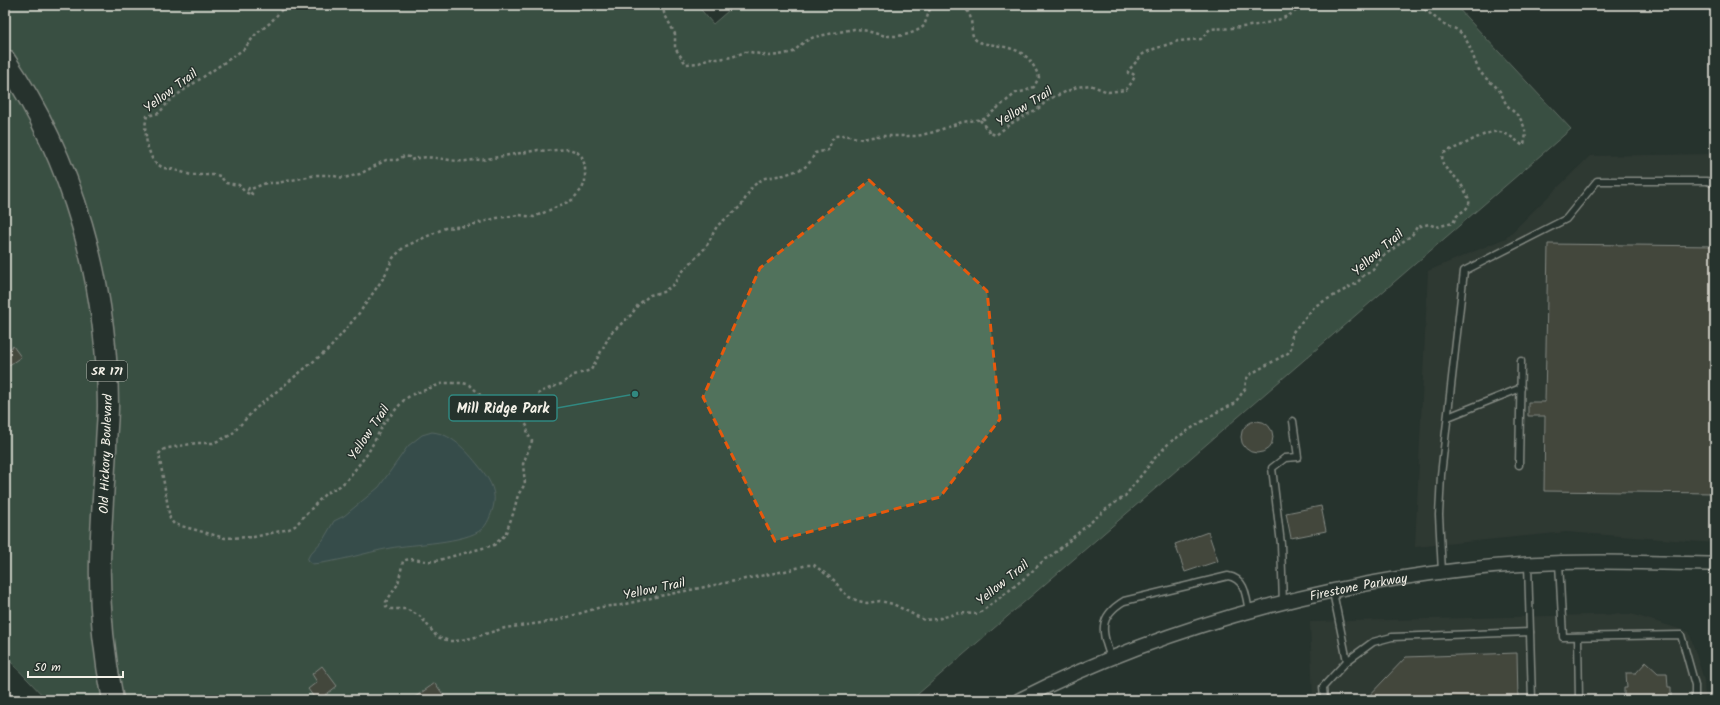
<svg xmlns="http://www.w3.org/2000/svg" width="1720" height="705" viewBox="0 0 1720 705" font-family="Kalam,sans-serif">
<rect width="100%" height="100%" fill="#26332d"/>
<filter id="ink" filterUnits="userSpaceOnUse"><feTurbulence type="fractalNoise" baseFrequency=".025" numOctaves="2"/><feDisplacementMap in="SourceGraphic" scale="8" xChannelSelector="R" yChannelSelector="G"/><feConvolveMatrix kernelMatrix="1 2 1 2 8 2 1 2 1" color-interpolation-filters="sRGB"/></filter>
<g filter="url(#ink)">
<g fill="#394038">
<polygon points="1715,154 1715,543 1566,532 1415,547 1428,271 1506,238 1590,156"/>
<polygon points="1631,614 1689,632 1704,680 1705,700 1313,700 1310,622"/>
</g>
<polygon fill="#51725c" stroke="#a2b2a2" points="5,5 697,5 713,24 735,5 1455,5 1571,129 911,700 47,700 9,660 5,663"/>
<path fill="#496c6e" stroke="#8da19f" d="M 432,432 C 454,434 469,454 482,470 C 491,482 497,493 493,508 C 491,515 487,525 482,529 C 466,543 412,544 390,548 C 364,553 338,562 312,564 L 307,560 L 310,554 L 323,540 L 334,521 L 344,516 L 379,487 L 408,446 L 422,435 Z"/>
<g fill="#665e50" stroke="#f4f1e8">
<polygon points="1548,244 1715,246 1715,493 1544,491 1545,416 1528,416 1528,402 1545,402"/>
<polygon points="13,346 21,357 5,368 5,352"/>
<circle cx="1257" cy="437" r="16"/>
<polygon points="1321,506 1326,531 1291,538 1286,513"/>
<polygon points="1208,532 1218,561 1185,572 1175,544"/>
<polygon points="1517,653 1518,700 1365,700 1406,657"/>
<polygon points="1646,662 1658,673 1667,673 1668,687 1671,687 1671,700 1624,700 1624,688 1627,688 1626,673 1636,673"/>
<polygon points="322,666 337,686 319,700 316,700 308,689 317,682 312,674"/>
<polygon points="435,683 447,700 411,700"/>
</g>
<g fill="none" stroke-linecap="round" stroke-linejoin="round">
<defs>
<g id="lane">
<polyline points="1448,417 1521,388"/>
<polyline points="1519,465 1521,361"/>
<polyline points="1559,563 1563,637 1681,635 1695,685 1695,700"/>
<polyline points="1528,564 1532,700"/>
<polyline points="1442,572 1439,515 1441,475 1464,271 1566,219 1597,181 1707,181 1715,184"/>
<polyline points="1283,603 1281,544 1272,468 1285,458 1298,457 1293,421"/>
<polyline points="1578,637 1579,700"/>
<path d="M 1111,658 C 1102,633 1097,617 1124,601 L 1228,576 C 1246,579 1246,597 1249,612"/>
<polyline points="1347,661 1373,642 1392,637 1530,632"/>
<polyline points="1324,700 1323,687 1347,661 1333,592"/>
</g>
<g id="street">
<path id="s1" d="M 1019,700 C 1172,622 1357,574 1528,564 C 1590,560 1653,563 1715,564"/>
</g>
<path id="primary" d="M 5,60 C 74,161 107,284 108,405 C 108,420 106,434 106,449 C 104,486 101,524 100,561 C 99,608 104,655 113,700"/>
</defs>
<use href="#lane" stroke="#f4f1e8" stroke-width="9"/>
<use href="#street" stroke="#f4f1e8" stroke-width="16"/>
<use href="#primary" stroke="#f4f1e8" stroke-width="23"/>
<g stroke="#f4f1e8" stroke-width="2.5" stroke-dasharray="3 3" stroke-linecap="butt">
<path d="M 286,5 L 270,23 L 256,34 L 244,49 L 171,99 L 159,113 L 147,116 L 145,126 L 147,145 L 153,161 L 163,168 L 172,169 L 191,175 L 216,175 L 220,176 L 226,183 L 239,185 L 244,191 L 251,195 L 252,194 L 248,190 L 249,188 L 251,189 L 266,183 L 277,183 L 317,175 L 329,175 L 344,178 L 360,174 L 386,160 L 397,160 L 404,156 L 409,157 L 411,160 C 427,154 443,160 459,161 C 467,162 473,159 481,160 L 538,150 L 546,151 L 569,149 L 577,152 L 582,157 L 585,166 L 585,182 L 582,189 L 572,200 L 534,217 L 519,215 L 497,218 L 468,226 L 445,228 L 404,247 L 393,258 L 384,277 L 360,312 L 330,348 L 255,409 L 231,435 L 213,443 L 197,443 L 168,448 L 162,450 L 159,454 L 170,519 L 174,524 L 225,538 L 254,537 L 289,529 L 295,526 L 326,493 L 340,486 L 347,480 L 368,453 L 384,423 L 404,400 L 411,395 L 444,383 L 463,383 L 470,385 L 494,408 L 507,419 L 517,418 L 524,421 L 528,428 L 527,433 L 532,441 L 523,464 L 525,484 L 518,495 L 513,514 L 505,535 L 494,545 L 435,561 C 424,563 413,556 403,561 L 398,584 L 386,602 L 386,606 L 389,609 L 406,609 L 414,613 L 421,617 L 437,637 L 450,641 L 456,641 L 472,638 L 505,628 L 555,621 L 601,607 L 621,605 L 660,596 L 790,570 L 807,565 L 814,565 L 835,581 L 841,590 L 849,597 L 858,601 L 867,603 L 880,601 L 893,604 L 924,620 L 937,619 L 959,613 L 978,614 C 1001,597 1024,580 1045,559 L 1050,557 L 1105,510 L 1125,496 L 1154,459 L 1170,442 L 1217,412 L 1234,404 L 1245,389 L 1246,380 L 1249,375 L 1288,353 L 1291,348 L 1292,333 L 1315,306 L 1357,283 L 1363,276 L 1373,270 L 1383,256 L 1412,235 L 1417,227 L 1429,224 L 1436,227 L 1453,223 C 1455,220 1455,217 1458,215 C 1462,211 1467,210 1469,204 C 1471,198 1459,181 1455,177 C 1448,170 1438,164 1444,153 C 1453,148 1462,146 1470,141 C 1495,129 1501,127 1523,146 C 1527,138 1526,130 1522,122 C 1519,115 1513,112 1508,106 C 1504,102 1503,95 1499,90 C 1492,82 1483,78 1478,68 C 1471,54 1467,27 1447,27 L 1419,5"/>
<path d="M 663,5 L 664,13 L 675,34 L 675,48 L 686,64 L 699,63 L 709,58 L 718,59 L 732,57 L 745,52 L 750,52 L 769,56 L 779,55 L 793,52 L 804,42 L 814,37 L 854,29 C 864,29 872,33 882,35 C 895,38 913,35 924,26 L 930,9 L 933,5"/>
<path d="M 980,120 L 990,133 L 996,135 L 1010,124 L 1039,108 L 1049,99 L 1077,87 L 1090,85 L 1108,92 L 1126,90 L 1132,82 L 1135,76 L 1133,74 L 1128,73 L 1128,71 L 1143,54 L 1151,50 L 1178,41 L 1201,39 L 1210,29 C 1218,28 1225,29 1232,28 C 1255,26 1287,22 1303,5"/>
<path d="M 524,421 L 529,406 L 540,392 L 561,384 L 574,375 L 591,370 L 611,333 L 631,315 L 638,305 L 650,295 L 663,292 L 674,284 L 682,272 L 706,247 L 717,226 L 741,206 L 752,187 L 758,182 L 765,178 L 784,175 L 804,168 L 811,161 L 815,153 L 828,150 L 832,140 L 835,136 L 845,135 L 862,139 L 877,136 L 917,136 L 934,132 L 962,122 L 984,119 L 1016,93 L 1025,91 L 1034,87 L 1039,77 C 1029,53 1019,49 994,45 C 988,44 981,44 976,40 C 967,33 978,14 960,5"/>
</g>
<use href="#lane" stroke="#26332d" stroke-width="6"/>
<use href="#street" stroke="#26332d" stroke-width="13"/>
<use href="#primary" stroke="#26332d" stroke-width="20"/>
</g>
</g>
<path d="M0 0H1720V705H0ZM 869,180 L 987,291 L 1000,419 L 940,497 L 775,541 L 703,397 L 760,268 Z" fill="#26332d" fill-opacity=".55" fill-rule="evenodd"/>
<path fill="none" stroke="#e8590c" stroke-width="3" stroke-dasharray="8 5" stroke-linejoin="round" d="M 869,180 L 987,291 L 1000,419 L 940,497 L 775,541 L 703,397 L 760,268 Z"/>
<g text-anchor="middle" stroke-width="3" stroke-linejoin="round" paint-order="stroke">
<rect fill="#26332d" stroke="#b6b8b0" stroke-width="1" x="87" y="361" width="40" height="20" rx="3"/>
<g font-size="12" font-weight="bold" fill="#f4f1e8">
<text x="107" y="375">SR 171</text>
</g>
<g font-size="13" fill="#f4f1e8" stroke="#26332d">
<text transform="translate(170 90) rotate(-37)" y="5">Yellow Trail</text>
<text transform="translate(1024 106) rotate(-32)" y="5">Yellow Trail</text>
<text transform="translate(1377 252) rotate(-41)" y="5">Yellow Trail</text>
<text transform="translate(368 432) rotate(-56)" y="5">Yellow Trail</text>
<text transform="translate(105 454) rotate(-88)" y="5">Old Hickory Boulevard</text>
<text transform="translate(1002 582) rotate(-39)" y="5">Yellow Trail</text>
<text dy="5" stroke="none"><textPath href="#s1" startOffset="359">Firestone Parkway</textPath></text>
<text transform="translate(654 588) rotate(-12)" y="5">Yellow Trail</text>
</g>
</g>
<path fill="none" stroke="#318880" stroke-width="1.5" d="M635 394L557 408"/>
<circle fill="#318880" stroke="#26332d" stroke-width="1.5" cx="635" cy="394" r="4"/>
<rect fill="#26332d" stroke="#318880" stroke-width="1.5" x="449" y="395" width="108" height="26" rx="4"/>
<g font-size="14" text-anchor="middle" font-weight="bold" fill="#f4f1e8">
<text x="503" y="413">Mill Ridge Park</text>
</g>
<rect width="1720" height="705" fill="none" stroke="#26332d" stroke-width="20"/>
<rect x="10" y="10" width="1700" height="685" fill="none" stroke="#f4f1e8" stroke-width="1.5" filter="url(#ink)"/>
<path d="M28 671v6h95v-6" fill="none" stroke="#f4f1e8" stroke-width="2"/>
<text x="34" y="671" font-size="12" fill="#f4f1e8" stroke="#26332d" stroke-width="3" paint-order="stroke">50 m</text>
</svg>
